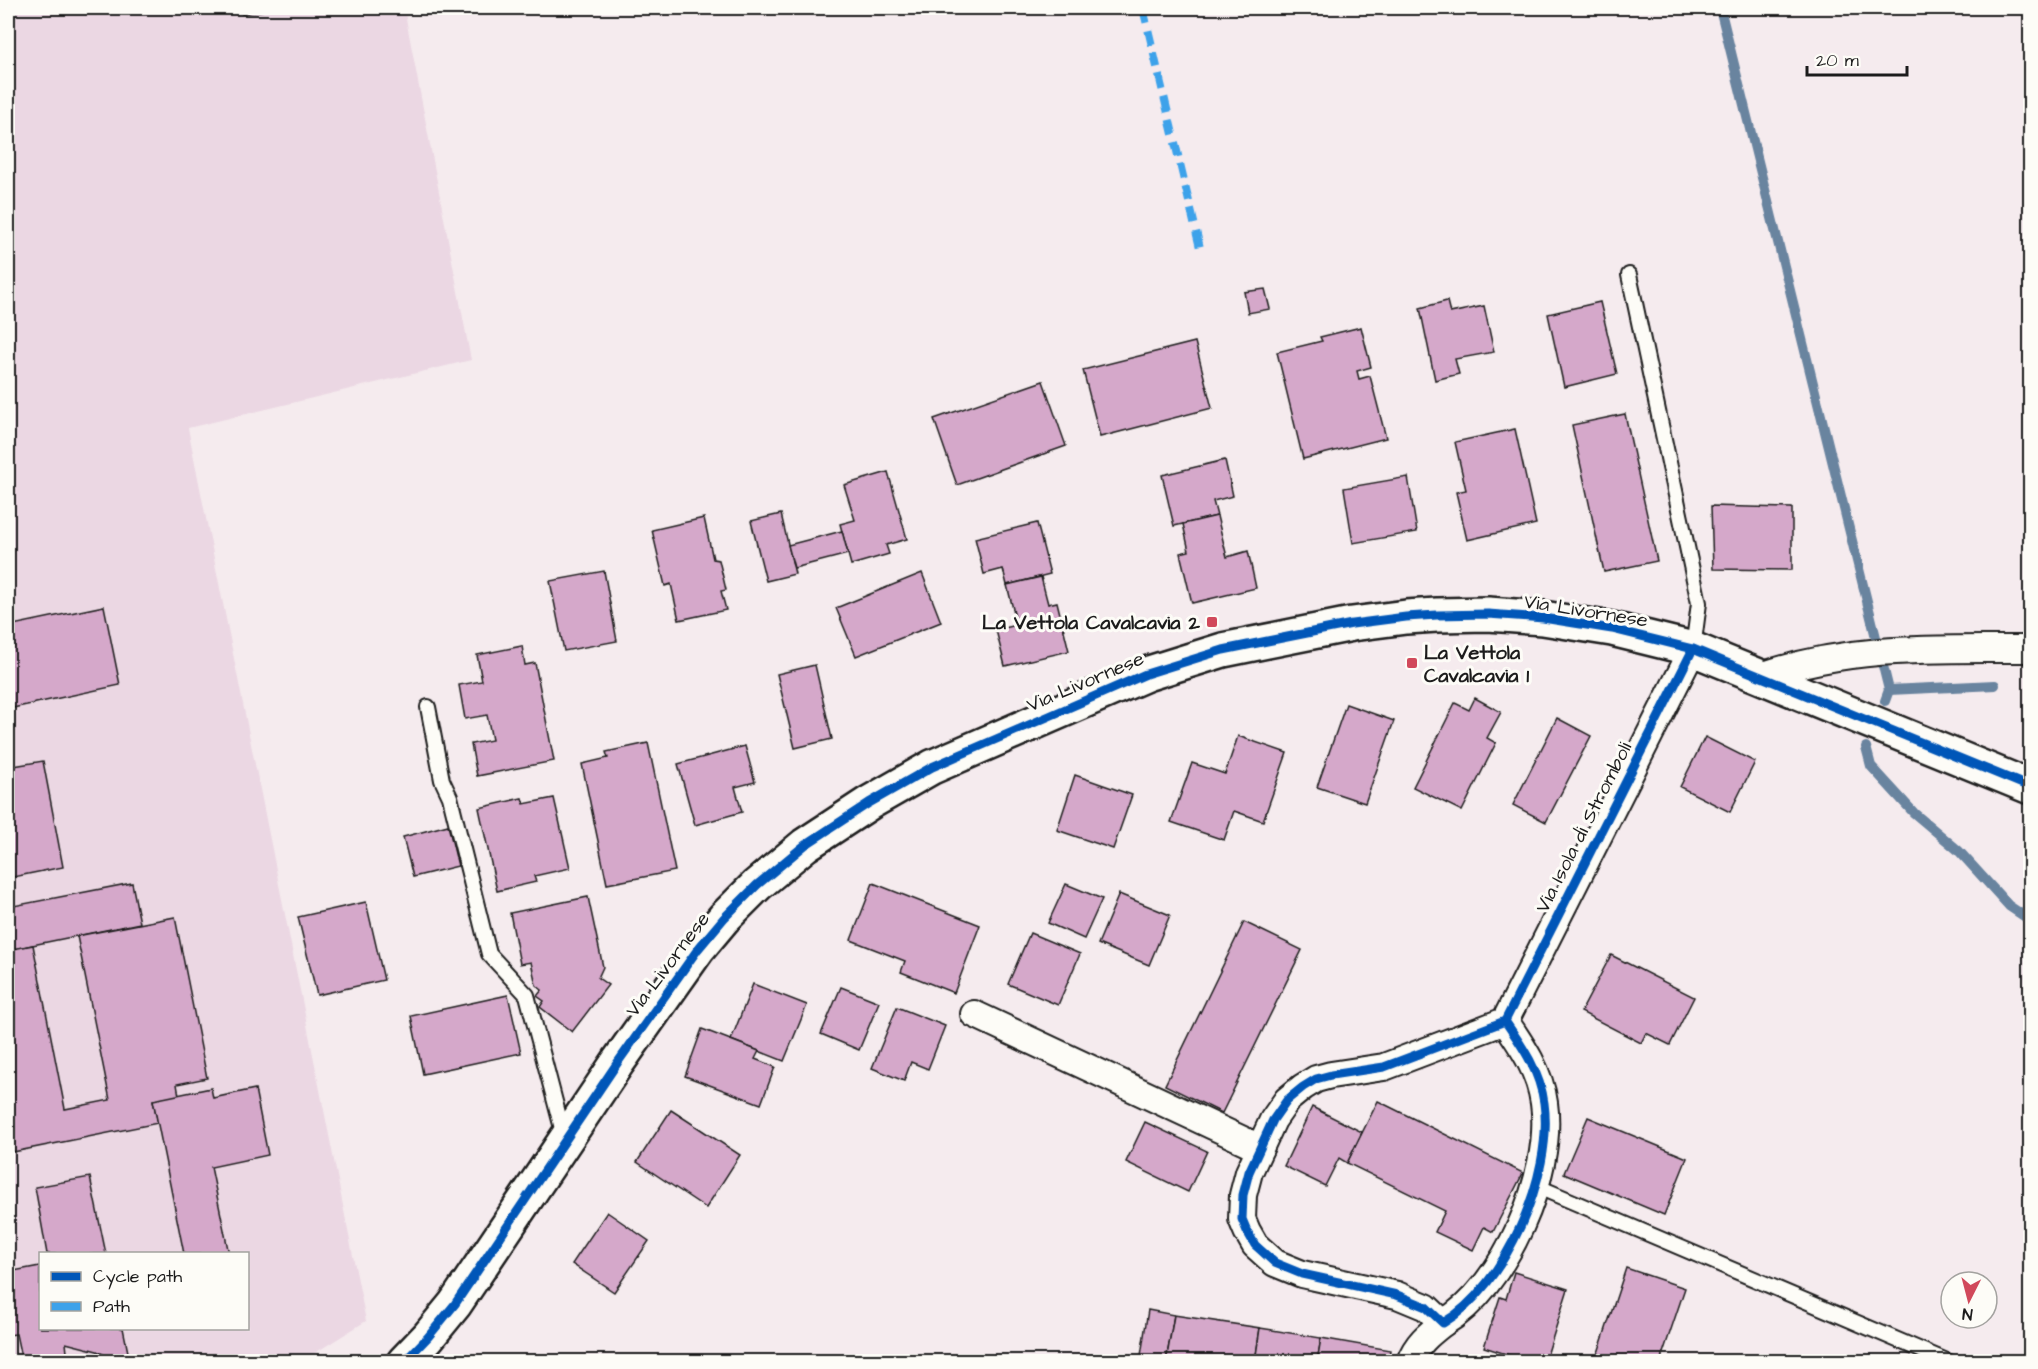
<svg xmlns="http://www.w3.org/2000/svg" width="2038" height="1369" viewBox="0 0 2038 1369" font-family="'Architects Daughter',sans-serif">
<rect width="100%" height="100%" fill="#f5ebee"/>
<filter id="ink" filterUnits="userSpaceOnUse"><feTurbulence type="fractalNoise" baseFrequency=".0167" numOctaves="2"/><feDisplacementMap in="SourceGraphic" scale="12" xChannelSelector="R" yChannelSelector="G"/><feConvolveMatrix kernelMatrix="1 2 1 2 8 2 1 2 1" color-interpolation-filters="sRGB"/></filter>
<g filter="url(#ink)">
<path fill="#ebd7e3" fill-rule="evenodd" d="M 8,8 L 404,8 L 471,360 L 188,428 L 366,1321 L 302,1361 L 8,1361 ZM 40,1254 L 248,1254 L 248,1328 L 40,1328 Z"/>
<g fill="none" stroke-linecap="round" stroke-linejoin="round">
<g stroke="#69849f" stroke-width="10">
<polyline points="1720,8 1889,690 1885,701"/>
<polyline points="1889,690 1995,685"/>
<polyline points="1866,747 1871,766 1914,813 1959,851 2009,906 2030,920"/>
</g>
</g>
<g fill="#d5a8ca" stroke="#1c1c1c" stroke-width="1.5">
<polygon points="241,8 276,8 242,14"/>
<polygon points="1265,289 1270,309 1248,313 1244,292"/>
<polygon points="1447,301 1450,313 1484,306 1494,352 1455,359 1459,374 1435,380 1420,308"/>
<polygon points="1600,302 1617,374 1564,387 1548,314"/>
<polygon points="1361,327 1371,367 1357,371 1359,379 1370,376 1386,438 1303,459 1277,352 1322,341 1320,337"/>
<polygon points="1195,342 1212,408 1100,437 1083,370"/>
<polygon points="1043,381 1066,446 957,485 934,419"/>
<polygon points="1625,414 1657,561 1604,572 1572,425"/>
<polygon points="1515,429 1536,524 1467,540 1456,492 1466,490 1455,442"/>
<polygon points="1225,460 1233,496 1213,501 1217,516 1174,526 1162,475"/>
<polygon points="888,472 907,539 886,545 889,554 851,565 840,524 855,520 844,485"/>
<polygon points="1408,477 1417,532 1353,543 1344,488"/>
<polygon points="1711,506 1792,508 1792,570 1713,569"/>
<polygon points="781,514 795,574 766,581 751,521"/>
<polygon points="1217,516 1227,557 1248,551 1256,588 1192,603 1180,553 1189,551 1183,524"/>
<polygon points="704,518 713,559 719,560 726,590 721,591 726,610 679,620 671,584 665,586 652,530"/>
<polygon points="1037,523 1050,574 1007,585 1003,569 984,574 975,538"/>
<polygon points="842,531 848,554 794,568 788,545"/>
<polygon points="604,571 617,641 564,651 550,581"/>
<polygon points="922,573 941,622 856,656 836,608"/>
<polygon points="1041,577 1048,604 1057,602 1069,651 1005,666 996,630 1017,625 1007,585"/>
<polygon points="104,606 120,685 8,709 8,626"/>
<polygon points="522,646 525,665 535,663 554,761 477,776 471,744 492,740 487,715 465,719 459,685 482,681 477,655"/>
<polygon points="815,665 832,739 795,748 777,674"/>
<polygon points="1475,698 1501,712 1487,738 1496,743 1462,811 1413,787 1455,703 1469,710"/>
<polygon points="1346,704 1394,721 1365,803 1317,787"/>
<polygon points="1557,718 1591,736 1546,822 1513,805"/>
<polygon points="1238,736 1287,753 1263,821 1234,811 1224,840 1171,822 1192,763 1225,774"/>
<polygon points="1705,737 1755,762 1730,812 1680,787"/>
<polygon points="648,743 675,871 607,884 582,764 608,758 606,752"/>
<polygon points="745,746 755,782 735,787 742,812 695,825 678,764"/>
<polygon points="43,761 63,867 8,878 8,767"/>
<polygon points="1075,775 1132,795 1113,849 1057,830"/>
<polygon points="522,798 524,804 554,798 570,868 534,876 536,882 497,891 479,808"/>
<polygon points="448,825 458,866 413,877 403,837"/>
<polygon points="132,883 140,923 8,950 8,907"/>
<polygon points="873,883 980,925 954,993 901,972 905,961 851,940"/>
<polygon points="1066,884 1102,899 1084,939 1048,923"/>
<polygon points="1119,894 1170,915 1149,965 1098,944"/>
<polygon points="588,897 603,967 598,978 608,985 572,1032 540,1007 544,1001 537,996 542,990 536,985 531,962 520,964 510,913"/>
<polygon points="366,902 384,980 317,995 298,917"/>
<polygon points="175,917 207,1078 177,1084 179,1096 153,1100 158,1123 8,1153 8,950 33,945 65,1109 110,1100 77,936"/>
<polygon points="1244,922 1302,950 1222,1113 1165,1085"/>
<polygon points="1030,933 1080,954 1058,1005 1008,984"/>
<polygon points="1611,955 1694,997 1670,1045 1646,1033 1641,1043 1581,1012"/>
<polygon points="753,984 807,1005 784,1061 731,1040"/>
<polygon points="841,987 879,1002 859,1050 821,1034"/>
<polygon points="508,995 521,1053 423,1074 411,1016"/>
<polygon points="897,1007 945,1026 928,1069 911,1062 904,1081 872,1068"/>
<polygon points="702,1029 759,1051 755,1059 775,1067 761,1104 685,1076"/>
<polygon points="211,1088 213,1098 255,1089 268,1155 211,1167 229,1254 184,1254 153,1100"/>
<polygon points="1378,1101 1523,1173 1493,1232 1484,1227 1473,1250 1435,1232 1445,1211 1347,1163"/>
<polygon points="1312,1107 1362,1132 1347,1163 1339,1158 1325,1186 1284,1166"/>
<polygon points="671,1110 740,1155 706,1208 637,1162"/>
<polygon points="1588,1117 1687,1158 1664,1215 1564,1173"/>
<polygon points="1145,1122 1207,1151 1188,1192 1126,1162"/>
<polygon points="90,1177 106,1254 47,1254 35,1187"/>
<polygon points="607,1212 649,1241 614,1292 572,1264"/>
<polygon points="40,1266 40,1328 123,1328 130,1362 118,1362 97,1351 66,1343 68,1362 22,1362 16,1334 8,1335 8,1272"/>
<polygon points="1626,1268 1685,1288 1660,1362 1595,1362"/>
<polygon points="1514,1272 1568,1289 1545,1362 1531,1362 1484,1347 1500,1297 1506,1299"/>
<polygon points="1148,1310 1174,1315 1166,1362 1140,1362"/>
<polygon points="1174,1315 1260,1328 1255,1362 1166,1362"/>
<polygon points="1260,1328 1321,1338 1317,1362 1255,1362"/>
<polygon points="1321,1338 1390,1350 1388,1362 1317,1362"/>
</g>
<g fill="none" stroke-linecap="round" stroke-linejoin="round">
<defs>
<g id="lane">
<polyline points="1629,275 1699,603 1693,649"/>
<polyline points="428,707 442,780 450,797 489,954 527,995 564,1136"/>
<polyline points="1536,1186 1949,1362"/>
</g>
<g id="street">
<path d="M 1761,676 C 1850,645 1938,649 2030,649"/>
<polyline points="974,1014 1260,1148"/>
<path d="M 1505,1021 C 1523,1047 1540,1072 1544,1103 C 1554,1174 1505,1287 1443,1323 L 1426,1307 L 1397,1295 L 1302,1274 L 1275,1263 L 1255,1245 L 1247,1231 L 1242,1219 L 1243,1195 L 1249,1172 L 1273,1120 L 1287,1100 L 1303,1087 L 1316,1079 L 1331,1075 L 1384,1067 L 1505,1021 L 1693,649"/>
<path d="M 1410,1362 C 1416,1344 1429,1334 1443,1323"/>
</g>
<polyline id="secondary" points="404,1362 428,1337 455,1304 618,1062 698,949 724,918 757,885 805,845 869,803 932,767 1146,674 1223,650 1352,624 1406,617 1437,615 1488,614 1543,618 1612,629 1693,649 2030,787"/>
</defs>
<use href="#lane" stroke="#1c1c1c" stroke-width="18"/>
<use href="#street" stroke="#1c1c1c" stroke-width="30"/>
<use href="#secondary" stroke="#1c1c1c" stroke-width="38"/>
<use href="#lane" stroke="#fdfcf7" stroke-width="14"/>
<use href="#street" stroke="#fdfcf7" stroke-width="26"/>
<use href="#secondary" stroke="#fdfcf7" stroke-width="33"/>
<polyline stroke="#3da2ea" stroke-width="8" stroke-dasharray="15 8" stroke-linecap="butt" points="1143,8 1201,252"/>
<defs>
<g id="cycleway">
<path d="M 1505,1021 C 1523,1047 1540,1072 1544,1103 C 1554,1174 1505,1287 1443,1323 L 1426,1307 L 1397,1295 L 1302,1274 L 1275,1263 L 1255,1245 L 1247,1231 L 1242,1219 L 1243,1195 L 1249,1172 L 1273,1120 L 1287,1100 L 1303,1087 L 1316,1079 L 1331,1075 L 1384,1067 L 1505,1021 L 1693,649"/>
<polyline points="404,1362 428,1337 455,1304 618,1062 698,949 724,918 757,885 805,845 869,803 932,767 1146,674 1223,650 1352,624 1406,617 1437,615 1488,614 1543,618 1612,629 1693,649 2030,787"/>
</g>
</defs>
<use href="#cycleway" stroke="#fdfcf7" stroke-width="13"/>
<use href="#cycleway" stroke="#0057b8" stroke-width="9"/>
</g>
</g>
<g fill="#d1495b" stroke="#fdfcf7" stroke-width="2">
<rect x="1206" y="616" width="12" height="12" rx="3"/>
<rect x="1406" y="657" width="12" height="12" rx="3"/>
</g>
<g text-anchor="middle" stroke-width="6" stroke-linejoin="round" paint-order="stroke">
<g font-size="20" fill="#1c1c1c" stroke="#fdfcf7">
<text transform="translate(1586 610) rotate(9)" y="7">Via Livornese</text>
<text transform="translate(1085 681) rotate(-23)" y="7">Via Livornese</text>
<text transform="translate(1583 827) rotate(-63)" y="7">Via Isola di Stromboli</text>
<text transform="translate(667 964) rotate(-53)" y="7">Via Livornese</text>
</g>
<g font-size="20" font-weight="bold" fill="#1c1c1c" stroke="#fdfcf7" text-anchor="end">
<text x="1200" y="629">La Vettola Cavalcavia 2</text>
<text x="1424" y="659" text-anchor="start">La Vettola<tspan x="1424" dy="23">Cavalcavia 1</tspan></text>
</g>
</g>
<rect width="2038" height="1369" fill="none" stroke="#fdfcf7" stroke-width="30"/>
<rect x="15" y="15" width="2008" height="1339" fill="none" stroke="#1c1c1c" stroke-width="2" filter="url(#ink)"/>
<rect x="39" y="1252" width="210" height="78" fill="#fdfcf7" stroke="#a3a29f" stroke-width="1.5"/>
<rect x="51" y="1272" width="30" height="9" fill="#0057b8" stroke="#a3a29f" stroke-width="1.5"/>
<text x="93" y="1282" font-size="18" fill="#1c1c1c">Cycle path</text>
<rect x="51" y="1302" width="30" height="9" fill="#3da2ea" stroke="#a3a29f" stroke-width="1.5"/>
<text x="93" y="1312" font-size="18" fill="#1c1c1c">Path</text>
<g transform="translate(1969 1300) rotate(186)"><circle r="28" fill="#fdfcf7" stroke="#a3a29f" stroke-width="1.5"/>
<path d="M0-4.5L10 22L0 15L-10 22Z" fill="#d1495b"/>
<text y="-9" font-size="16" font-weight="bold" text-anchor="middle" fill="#1c1c1c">N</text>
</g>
<path d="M1807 66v9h100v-9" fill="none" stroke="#1c1c1c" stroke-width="3"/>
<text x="1816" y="66" font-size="18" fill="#1c1c1c" stroke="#fdfcf7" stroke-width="4.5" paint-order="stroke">20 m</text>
</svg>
